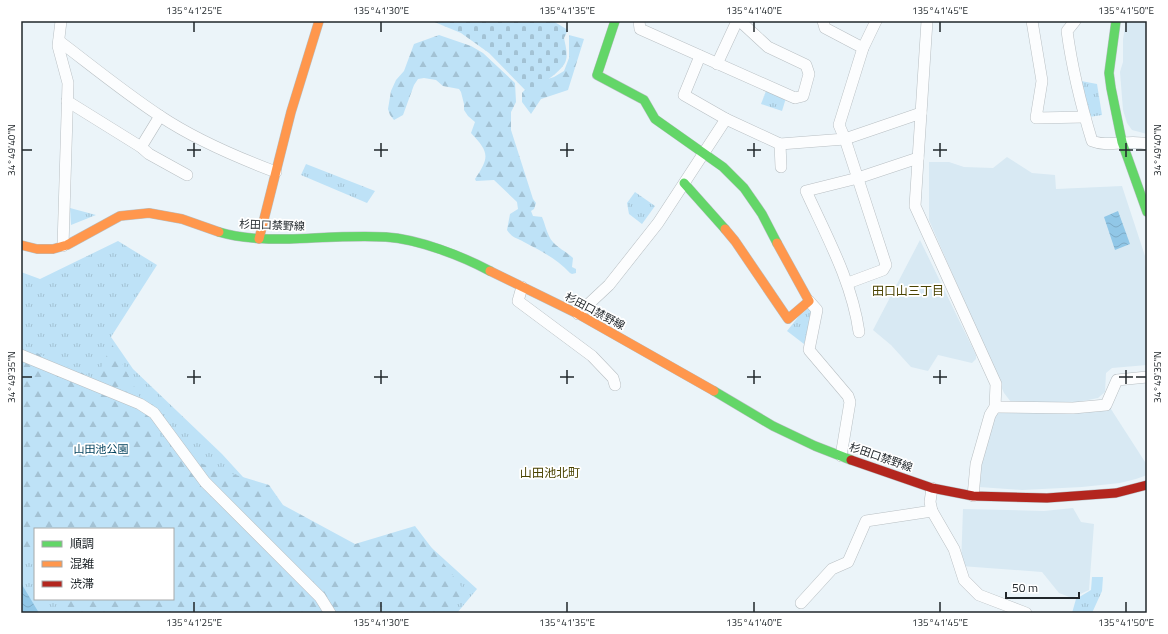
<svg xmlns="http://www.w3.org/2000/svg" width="1168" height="634" viewBox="0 0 1168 634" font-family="'Titillium Web','Noto Sans JP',sans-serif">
<defs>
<pattern id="grass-tufts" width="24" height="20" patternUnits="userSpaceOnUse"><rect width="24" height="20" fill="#bee2f7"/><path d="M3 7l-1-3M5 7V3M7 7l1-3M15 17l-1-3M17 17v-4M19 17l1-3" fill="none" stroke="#a3c2d4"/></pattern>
<pattern id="forest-firs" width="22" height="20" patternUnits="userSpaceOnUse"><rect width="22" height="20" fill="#bee2f7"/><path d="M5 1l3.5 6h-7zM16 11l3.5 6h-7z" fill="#a3c2d4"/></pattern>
<pattern id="cemetery-stones" width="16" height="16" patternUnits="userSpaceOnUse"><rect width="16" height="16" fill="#bee2f7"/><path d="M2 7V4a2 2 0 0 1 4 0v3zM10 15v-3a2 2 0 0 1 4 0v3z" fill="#a3c2d4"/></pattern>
<pattern id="water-waves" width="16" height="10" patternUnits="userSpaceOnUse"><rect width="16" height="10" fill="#91c7e7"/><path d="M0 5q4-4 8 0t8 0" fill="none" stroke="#7dabc6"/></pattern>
</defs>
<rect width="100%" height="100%" fill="#ebf4f9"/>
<g fill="#d8e9f3">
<polygon points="1126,21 1147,21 1147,134 1132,130 1127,123 1123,110 1120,72 1123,62 1123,39"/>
<polygon points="1007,157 1032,173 1055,175 1056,189 1122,186 1145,256 1145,265 1147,270 1147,365 1112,368 1106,373 1105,392 1098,398 1073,403 1011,402 1004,393 929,220 929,162 949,162 964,167 993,168"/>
<polygon points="920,240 976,355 976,359 972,363 938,355 928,371 911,367 891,345 873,330"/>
<polygon points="1109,406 1147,465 1147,475 1136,479 1120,483 1082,487 1022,490 979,487 982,459 994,416 1000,412"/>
<polygon points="1073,508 1081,522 1094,524 1089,590 1072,598 1059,593 1042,572 961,566 963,509 1044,511"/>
</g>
<g fill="url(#grass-tufts)" fill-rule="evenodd">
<polygon points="1081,81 1097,84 1102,115 1089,117"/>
<polygon points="766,91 786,98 782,111 761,104"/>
<polygon points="306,164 375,191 367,203 301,175"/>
<polygon points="635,192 655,206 642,224 629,214 627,203"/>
<polygon points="70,208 96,215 71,225"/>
<path d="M 118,241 L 157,265 L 111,337 L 133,369 L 222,454 L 276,513 L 355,551 L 413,531 L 477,589 L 457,613 L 21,613 L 21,272 L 40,279 ZM 35,529 L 173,529 L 173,599 L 35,599 Z"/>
<polygon points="809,308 814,312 804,344 787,331 799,316"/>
<polygon points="1092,577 1103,577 1102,591 1092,613 1072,613 1076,599 1091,590"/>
</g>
<g fill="url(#forest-firs)">
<path d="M 439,35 L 471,46 L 483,53 L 515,83 L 516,102 L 511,112 L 511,130 L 533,199 L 536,203 L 534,209 L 531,211 L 533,216 L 542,217 C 545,224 546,230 549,236 C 553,246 566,251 573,258 L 572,267 L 576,269 L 576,273 L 572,274 L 570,273 C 557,259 541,251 524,242 C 516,237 513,239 507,230 L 510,214 L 518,209 L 517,202 L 494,180 L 476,181 L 475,179 C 490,157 489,152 471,133 L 475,122 L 468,116 L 464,110 L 464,104 L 461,92 L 459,89 L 443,86 L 436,80 L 424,78 L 418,79 L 414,85 L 403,115 L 394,120 L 390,115 L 388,109 L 391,91 L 396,80 L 404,71 L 414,44 Z"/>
<polygon points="569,35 584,39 568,90 541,99 531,114 522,102 522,93 529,85 554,77 564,71 569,58"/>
<polygon points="112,344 168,451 219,470 269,485 283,505 355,544 415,526 466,593 449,613 63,613 55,599 173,599 173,529 35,529 35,568 21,548 21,346 96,379"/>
</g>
<path fill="url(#cemetery-stones)" d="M 427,21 L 553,21 L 568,30 L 564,38 C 565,44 568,53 566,60 C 564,71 538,86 528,93 L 489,53 L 461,33 L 432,21 Z"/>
<g fill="url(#water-waves)">
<polygon points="1118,211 1130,244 1115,250 1104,217"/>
<polygon points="21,583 39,613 21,613"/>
</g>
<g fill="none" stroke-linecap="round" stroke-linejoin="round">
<defs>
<g id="street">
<polyline points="61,21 58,46 68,83 63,246"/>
<polyline points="639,21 640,29 795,98 803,96 809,74 806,65 768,47 742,23 737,21"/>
<polyline points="823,21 825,28 863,48"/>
<polyline points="927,21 915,206 996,384 995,407 990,415 976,464 973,496"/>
<polyline points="1032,21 1042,81 1036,118 1085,117"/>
<path d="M 1075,21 L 1067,31 C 1072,68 1081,105 1092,141 C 1109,148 1129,139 1147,144"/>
<path d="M 59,41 C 92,66 125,93 160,116 C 196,140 236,157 276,172"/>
<polyline points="700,56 684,95 726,119 780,144 845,139 921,113"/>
<polyline points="717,64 737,21"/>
<polyline points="67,101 141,147 149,154 187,175"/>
<polyline points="780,144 781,167"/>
<polyline points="141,147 160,116"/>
<polyline points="848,283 883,270 886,265 845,139 839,125 863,48 876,21"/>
<polyline points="522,287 518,301 592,356 613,378 615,385"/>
<polyline points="809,301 817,310 809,350 848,396 850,402 841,456"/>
<polyline points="578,314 609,285 658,223 726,119"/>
<path d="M 859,332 C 852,282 827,237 806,191 L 858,178 L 918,158"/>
<polyline points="21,355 140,404 154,413 205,482 320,597 330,613"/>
<polyline points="995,407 1073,408 1106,405 1117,380 1147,377"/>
<polyline points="932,488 930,502 932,511 954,549 964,580 979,595 1026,613"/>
<polyline points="801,603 832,569 848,562 866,521 932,511"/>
</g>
<g id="fast">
<polyline points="615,21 597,75 644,100 655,119 723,167 744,188 762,214 777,243"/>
<polyline points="1116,21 1109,73 1111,88 1122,142 1147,212"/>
<polyline points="684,183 725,229"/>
<path d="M 219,232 C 242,239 265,239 289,239 C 320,238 355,235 386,237 C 418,239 462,256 490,271"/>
<polyline points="714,391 773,426 815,446 851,460"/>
</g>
<g id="slow">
<polyline points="725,229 735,241 788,319 809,301 777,243"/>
<polyline points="259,239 291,112 319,21"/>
<polyline points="21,245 37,249 53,249 67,245 120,216 149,213 182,219 219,232"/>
<polyline points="490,271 578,314 714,391"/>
</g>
<polyline id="jam" points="851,460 932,488 973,496 1047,498 1116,493 1147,485"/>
</defs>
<use href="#street" stroke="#b8bfc3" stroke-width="12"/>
<use href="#fast" stroke="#b8bfc3" stroke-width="10"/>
<use href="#slow" stroke="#b8bfc3" stroke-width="10"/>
<use href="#jam" stroke="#b8bfc3" stroke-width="10"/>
<use href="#street" stroke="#fcfdfe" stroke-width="11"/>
<use href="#fast" stroke="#63d668" stroke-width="9"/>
<use href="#slow" stroke="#ff974d" stroke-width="9"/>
<use href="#jam" stroke="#b3261e" stroke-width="9"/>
</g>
<path fill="none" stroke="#21272b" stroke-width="1.5" d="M 194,22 L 194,32M 381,22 L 381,32M 567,22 L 567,32M 754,22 L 754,32M 940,22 L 940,32M 1126,22 L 1126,32M 194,143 L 194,157M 381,143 L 381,157M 567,143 L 567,157M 754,143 L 754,157M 940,143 L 940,157M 1126,143 L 1126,157M 22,150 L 32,150M 187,150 L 201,150M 374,150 L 388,150M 560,150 L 574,150M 747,150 L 761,150M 933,150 L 947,150M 1119,150 L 1133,150M 1136,150 L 1146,150M 194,370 L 194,384M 381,370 L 381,384M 567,370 L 567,384M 754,370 L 754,384M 940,370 L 940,384M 1126,370 L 1126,384M 22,377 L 32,377M 187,377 L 201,377M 374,377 L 388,377M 560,377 L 574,377M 747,377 L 761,377M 933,377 L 947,377M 1119,377 L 1133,377M 1136,377 L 1146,377M 194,602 L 194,612M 381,602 L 381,612M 567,602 L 567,612M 754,602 L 754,612M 940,602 L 940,612M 1126,602 L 1126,612"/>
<g text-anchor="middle" stroke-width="3.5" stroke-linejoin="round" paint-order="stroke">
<g font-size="11" fill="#21272b" stroke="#fff">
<text transform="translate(272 225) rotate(2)" y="4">杉田口禁野線</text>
<text transform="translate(595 311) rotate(28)" y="4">杉田口禁野線</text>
<text transform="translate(881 457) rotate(19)" y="4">杉田口禁野線</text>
</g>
<g font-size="11" fill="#00405c" stroke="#fff">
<text x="101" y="453">山田池公園</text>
</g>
<g font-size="12" fill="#4a4300" stroke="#fff">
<text x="908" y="295">田口山三丁目</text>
<text x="550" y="477">山田池北町</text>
</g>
</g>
<rect width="1168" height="634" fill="none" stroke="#ffffff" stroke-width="44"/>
<rect x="34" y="528" width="140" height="72" fill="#ffffff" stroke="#a6a9aa"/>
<rect x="42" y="541" width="20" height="6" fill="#63d668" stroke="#a6a9aa"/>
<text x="70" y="548" font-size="12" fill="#21272b">順調</text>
<rect x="42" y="561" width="20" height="6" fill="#ff974d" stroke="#a6a9aa"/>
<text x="70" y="568" font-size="12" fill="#21272b">混雑</text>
<rect x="42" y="581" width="20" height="6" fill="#b3261e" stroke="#a6a9aa"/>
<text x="70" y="588" font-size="12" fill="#21272b">渋滞</text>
<path d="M1006 592v6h73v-6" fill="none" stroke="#21272b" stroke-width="2"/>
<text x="1012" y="592" font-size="12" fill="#21272b" stroke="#ffffff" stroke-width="3" paint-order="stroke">50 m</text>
<rect x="22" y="22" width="1124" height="590" fill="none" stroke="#21272b" stroke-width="1.5"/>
<g font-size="10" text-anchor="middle" fill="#21272b">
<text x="194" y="14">135°41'25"E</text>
<text x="381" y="14">135°41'30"E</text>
<text x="567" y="14">135°41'35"E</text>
<text x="754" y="14">135°41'40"E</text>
<text x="940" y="14">135°41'45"E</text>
<text x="1126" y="14">135°41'50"E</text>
<text transform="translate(11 150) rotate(-90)" y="4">34°49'40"N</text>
<text transform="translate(1157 150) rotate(-90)" y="4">34°49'40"N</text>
<text transform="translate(11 377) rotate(-90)" y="4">34°49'35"N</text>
<text transform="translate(1157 377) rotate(-90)" y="4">34°49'35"N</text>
<text x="194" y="626">135°41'25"E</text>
<text x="381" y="626">135°41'30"E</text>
<text x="567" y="626">135°41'35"E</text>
<text x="754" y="626">135°41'40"E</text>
<text x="940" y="626">135°41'45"E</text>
<text x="1126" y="626">135°41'50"E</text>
</g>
</svg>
